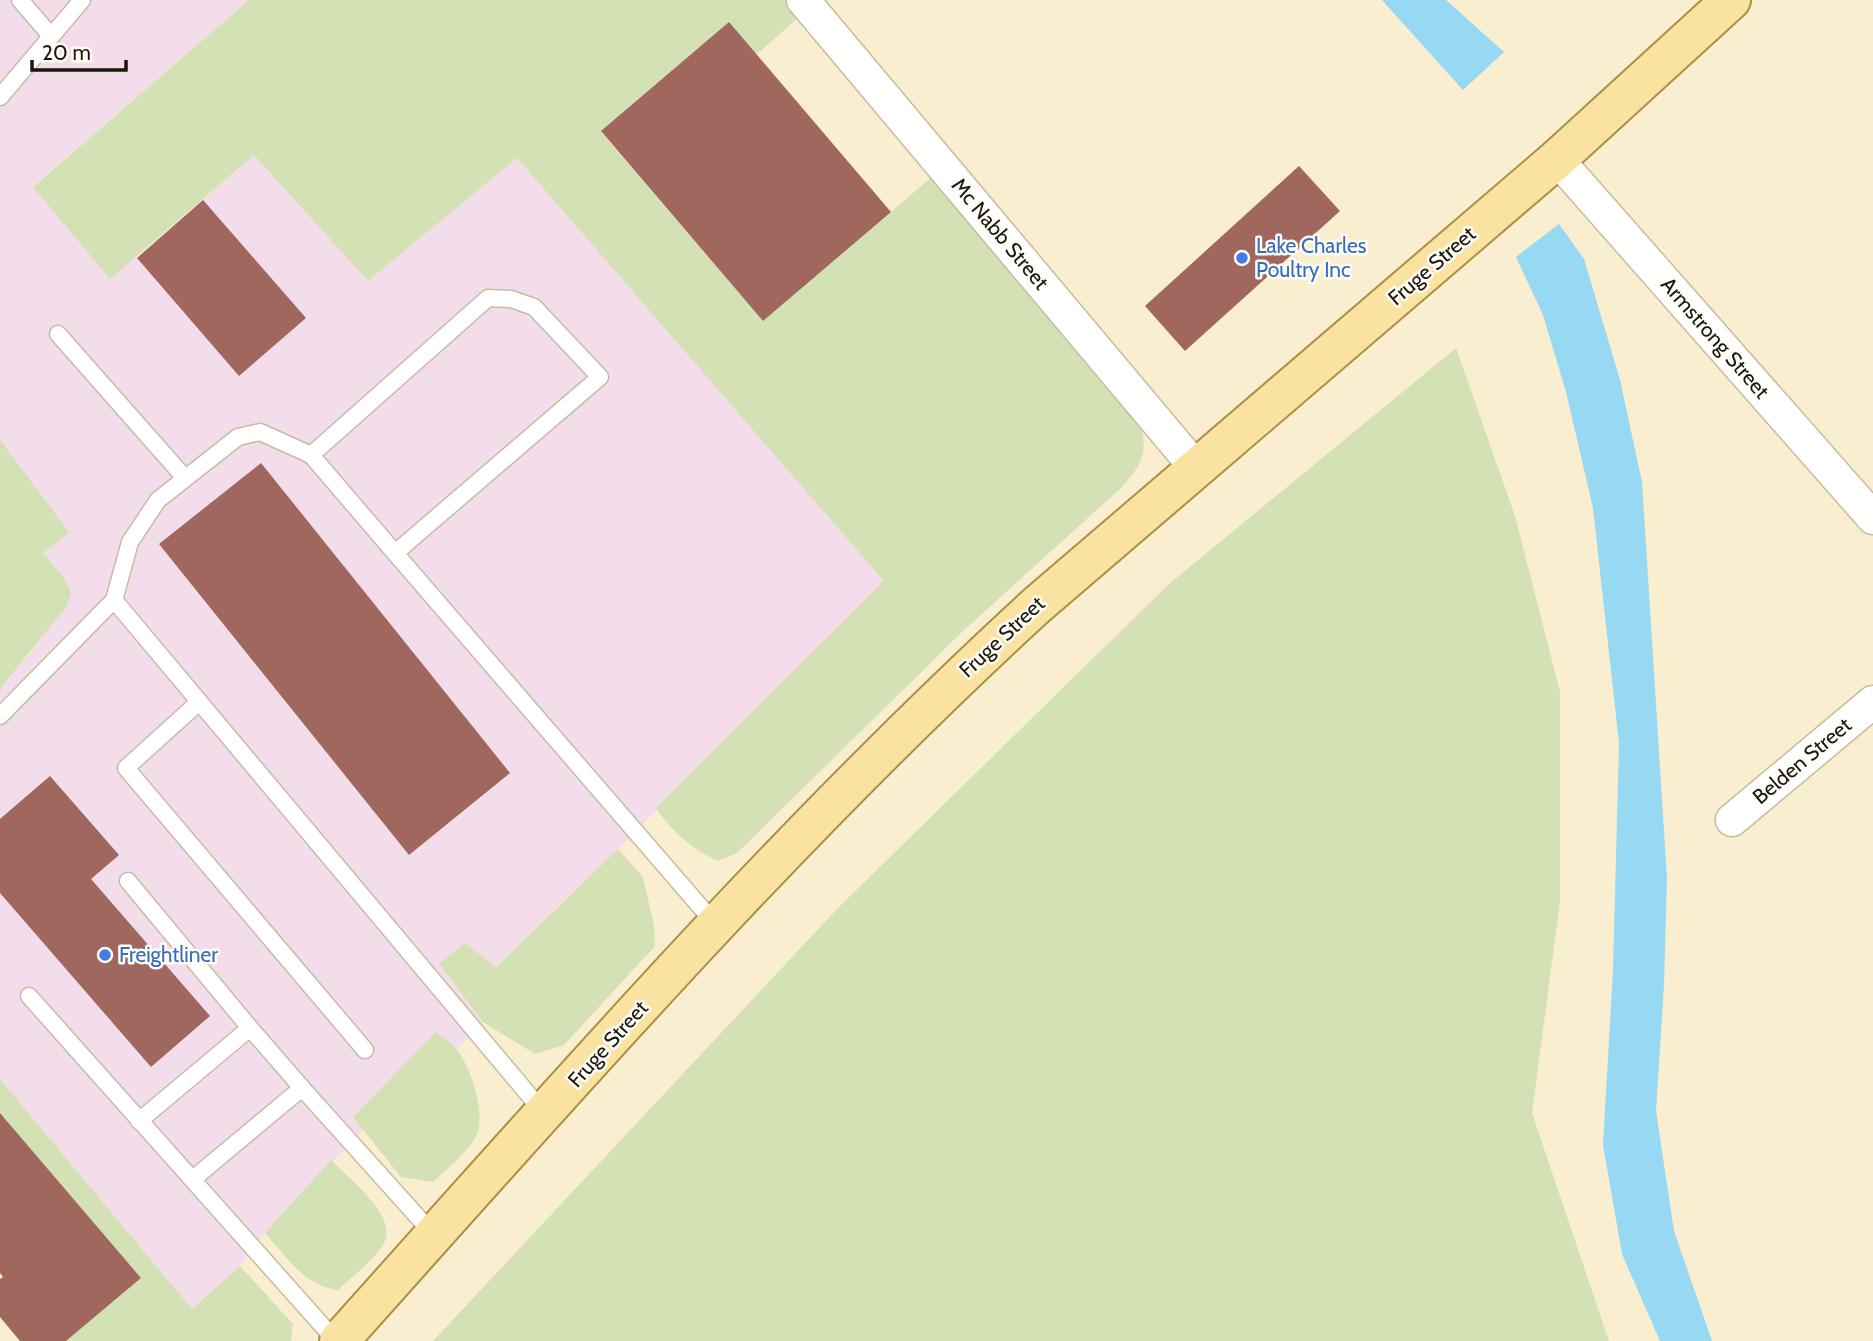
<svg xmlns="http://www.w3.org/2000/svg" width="1873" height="1341" viewBox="0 0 1873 1341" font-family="Cabin,sans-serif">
<rect width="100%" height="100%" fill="#f9eecf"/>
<polygon fill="#f3ddeb" points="0,0 249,0 33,186 137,258 254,155 368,281 517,158 885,581 618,849 495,967 439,965 483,1022 457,1049 436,1032 354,1117 363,1130 265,1233 240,1266 192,1309 0,1079 0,689 37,645 64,578 43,553 68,531 0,440"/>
<g fill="#d3e1b5">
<path d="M 249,0 L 785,0 L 799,17 L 756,55 L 729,23 L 601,132 L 763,321 L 932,177 L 1139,420 C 1149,452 1143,463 1122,487 L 962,632 L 737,853 L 718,861 C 691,848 673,833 656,808 L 884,581 L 517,158 L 368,281 L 254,155 L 110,279 L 33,187 Z"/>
<polygon points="1456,348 1515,516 1560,692 1560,901 1532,1113 1609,1341 433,1341 837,909 1169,584"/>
<polygon points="0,440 69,532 43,553 64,578 71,593 66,607 0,689"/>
<polygon points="618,849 643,877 654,926 655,946 564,1045 535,1054 483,1022 439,964 465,943 496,967"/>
<path d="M 436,1032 C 442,1037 452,1043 457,1050 C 471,1067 488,1119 475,1138 C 465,1154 447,1169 433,1182 L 401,1177 L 353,1117 Z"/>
<polygon points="0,1079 192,1309 240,1266 293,1324 291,1341 66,1341 141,1278 0,1113"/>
<path d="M 331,1160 C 348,1178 399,1217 384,1243 C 375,1260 352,1276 338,1290 C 304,1286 287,1257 265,1233 Z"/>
</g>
<g fill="#97d9f2">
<polygon points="1382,0 1446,0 1504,52 1463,90"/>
<polygon points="1559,224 1584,259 1620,380 1642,482 1667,878 1664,985 1656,1111 1674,1231 1712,1341 1660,1341 1622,1254 1603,1145 1613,970 1619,743 1593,508 1566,392 1543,315 1516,257"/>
</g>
<g fill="#9f675d">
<polygon points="729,22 891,212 763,321 601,131"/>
<polygon points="1299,166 1340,211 1185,351 1145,306"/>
<polygon points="203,200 306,318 239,376 137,258"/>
<polygon points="261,463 510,773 409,855 159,544"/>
<polygon points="50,776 119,855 91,879 210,1016 151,1067 0,893 0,819"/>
<polygon points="0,1113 141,1278 66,1341 20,1341 0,1317 0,1279 3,1277 0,1273"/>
</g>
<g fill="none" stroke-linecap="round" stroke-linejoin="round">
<defs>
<g id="lane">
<polyline points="20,0 51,36"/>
<polyline points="0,97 82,0"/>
<polyline points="58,334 185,478"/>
<polyline points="311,455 260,432 238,437 158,500 130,542 114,600 544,1113"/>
<polyline points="395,553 311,455 488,298 511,299 534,307 600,377 395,553 717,926"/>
<polyline points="199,702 126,768 365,1050"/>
<polyline points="0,716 114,600"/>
<polyline points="128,881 250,1028"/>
<polyline points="29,996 336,1341"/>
<polyline points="139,1121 250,1028 302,1088"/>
<polyline points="193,1179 302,1088 434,1235"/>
</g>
<g id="street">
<polyline points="803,0 1196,468"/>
<polyline points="1557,159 1873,518"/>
<polyline points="1732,820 1873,702"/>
</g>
<path id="primary" d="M 339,1341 C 564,1090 788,833 1037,605 L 1557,159 L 1731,0"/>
</defs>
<use href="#lane" stroke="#c7bc9f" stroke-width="19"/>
<use href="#street" stroke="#c7bc9f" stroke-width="35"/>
<use href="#primary" stroke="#aa8f45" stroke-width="42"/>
<use href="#lane" stroke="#fff" stroke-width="16"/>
<use href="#street" stroke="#fff" stroke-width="32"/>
<use href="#primary" stroke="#fae2a1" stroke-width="38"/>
</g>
<g fill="#3f7fe0" stroke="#fefcf6" stroke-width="2.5">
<circle cx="1242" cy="258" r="7"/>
<circle cx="105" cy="955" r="7"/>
</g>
<g text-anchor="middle" stroke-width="5" stroke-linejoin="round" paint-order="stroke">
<g font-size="21" fill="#1b170d" stroke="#fefcf6">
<text transform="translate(1000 234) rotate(50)" y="7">Mc Nabb Street</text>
<text transform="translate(1432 266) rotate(-41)" y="7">Fruge Street</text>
<text transform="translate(1715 338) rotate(49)" y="7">Armstrong Street</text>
<text transform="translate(1002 637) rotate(-43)" y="7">Fruge Street</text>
<text transform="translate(1802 761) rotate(-40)" y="7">Belden Street</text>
<text transform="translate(608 1044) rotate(-48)" y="7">Fruge Street</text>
</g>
<g font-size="21" fill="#366cbe" stroke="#fefcf6" text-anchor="start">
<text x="1256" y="253">Lake Charles<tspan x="1256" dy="24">Poultry Inc</tspan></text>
<text x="119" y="962">Freightliner</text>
</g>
</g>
<path d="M32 60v10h94v-10" fill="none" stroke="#1b170d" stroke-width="3.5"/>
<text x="42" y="60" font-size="21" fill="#1b170d" stroke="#fefcf6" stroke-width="5" paint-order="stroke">20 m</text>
</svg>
